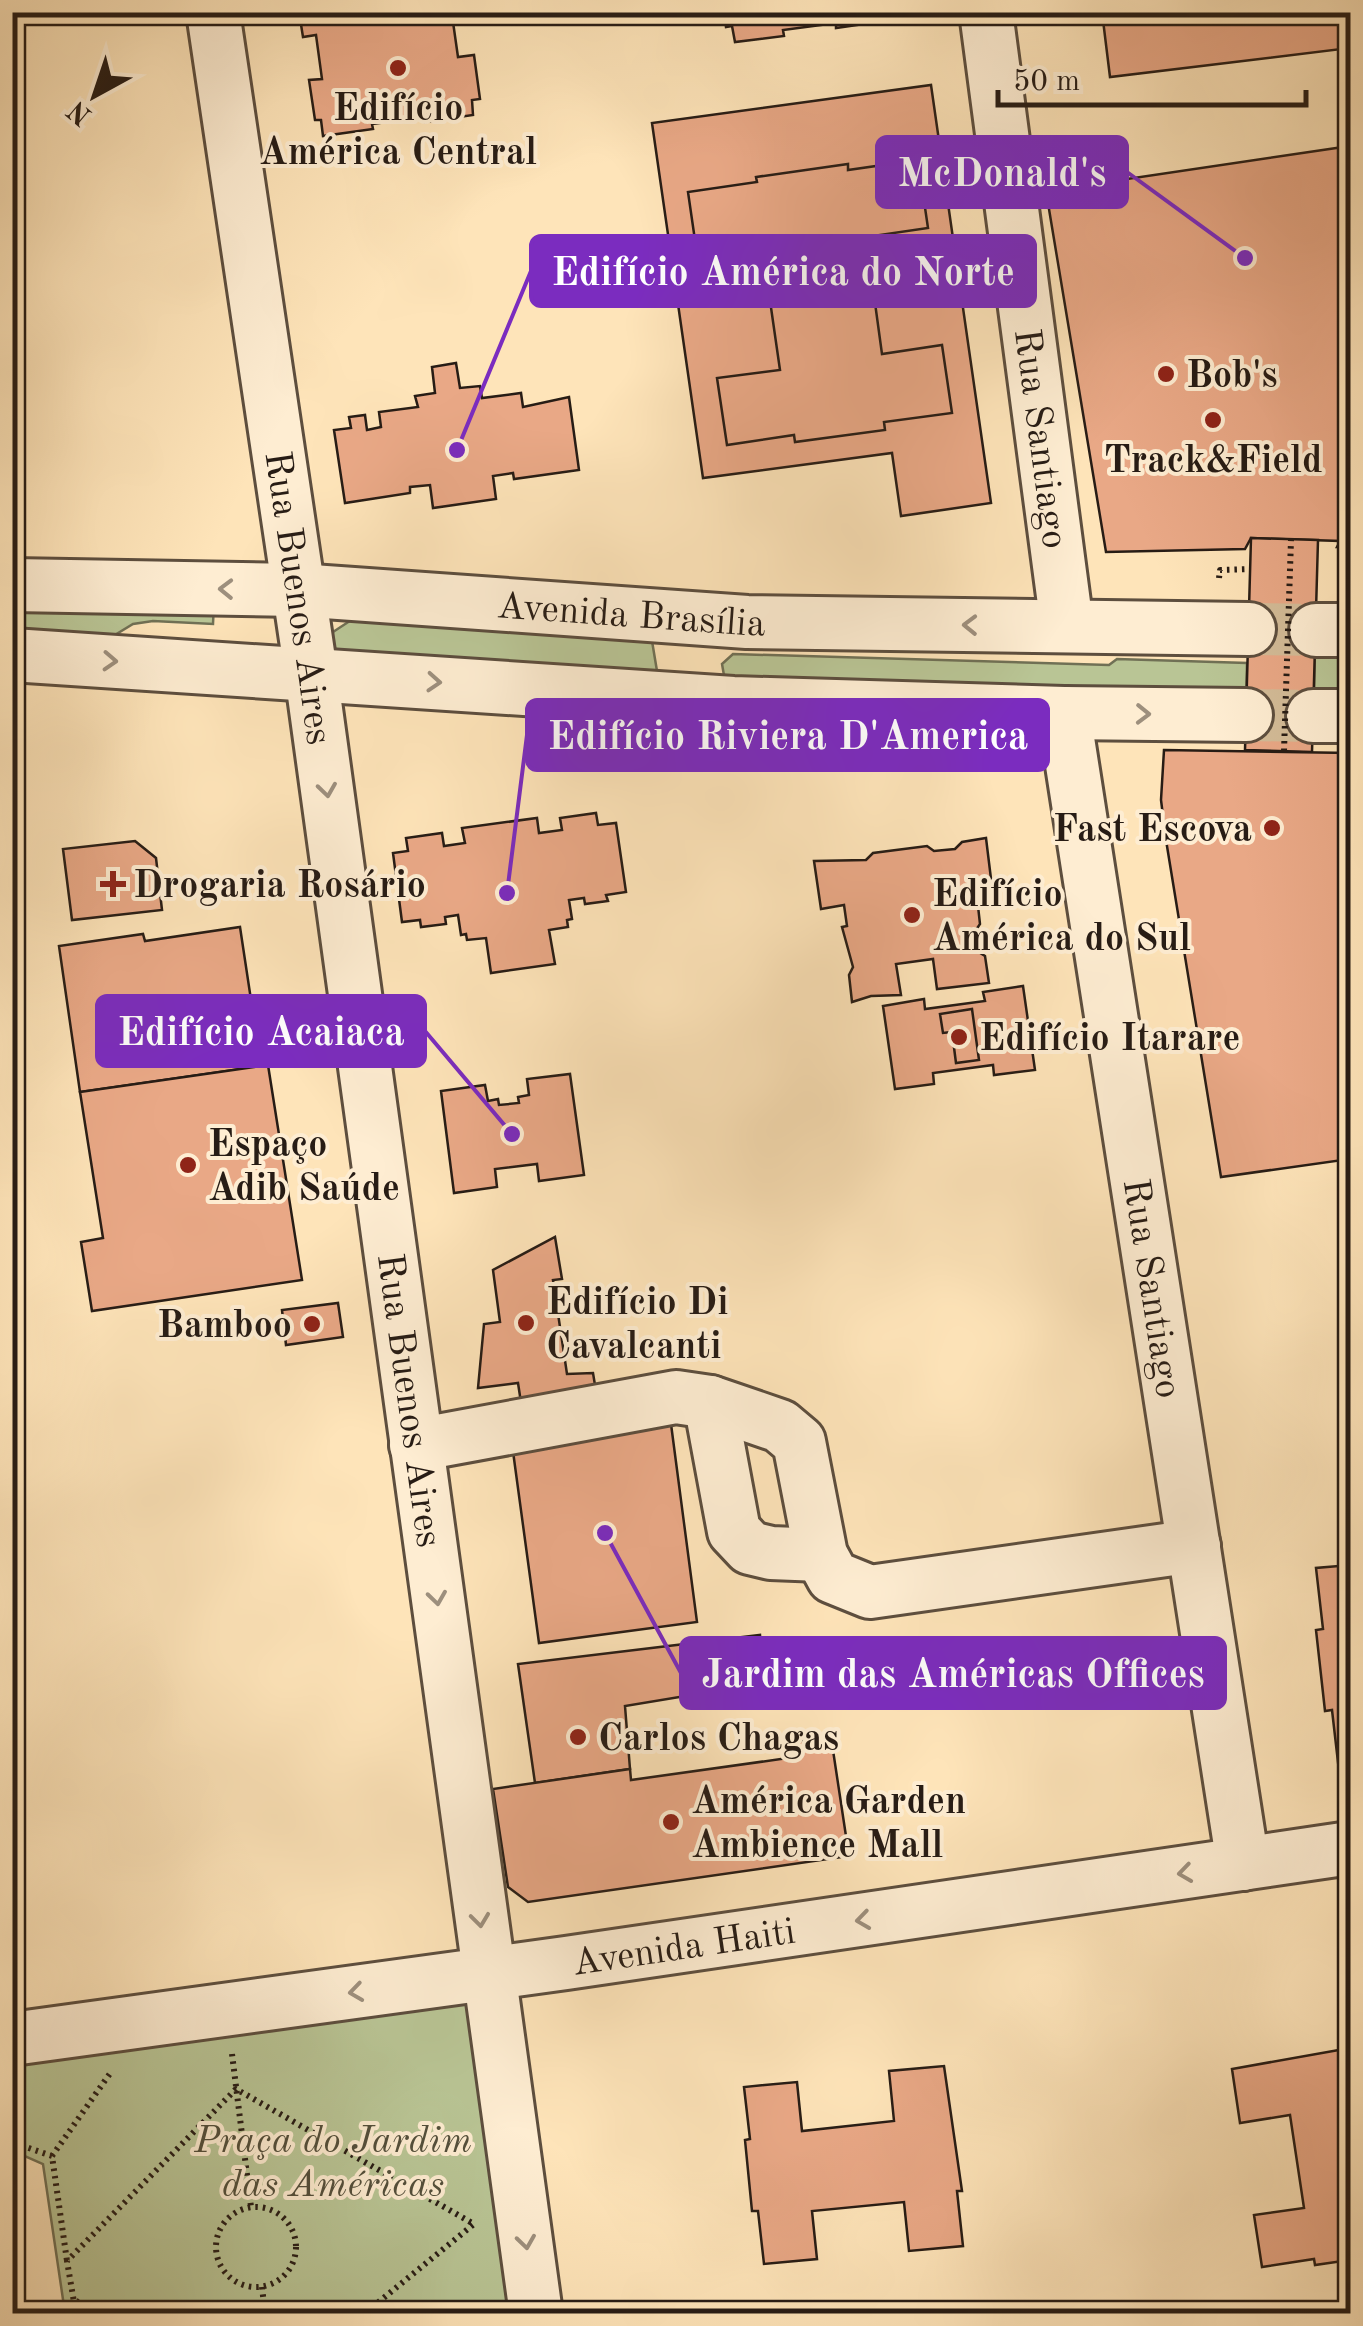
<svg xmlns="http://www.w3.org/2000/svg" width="1363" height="2326" viewBox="0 0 1363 2326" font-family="'Old Standard TT',serif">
<rect width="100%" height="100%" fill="#fee4b9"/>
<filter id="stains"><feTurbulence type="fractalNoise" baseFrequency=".002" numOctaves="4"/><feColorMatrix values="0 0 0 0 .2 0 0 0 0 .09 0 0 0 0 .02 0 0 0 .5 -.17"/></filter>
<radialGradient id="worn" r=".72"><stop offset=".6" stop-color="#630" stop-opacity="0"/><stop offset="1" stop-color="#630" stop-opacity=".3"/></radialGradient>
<g fill="#b9c595" stroke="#707055" stroke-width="2.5">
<polygon points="12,596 214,603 213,624 153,621 133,624 105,641 13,635"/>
<polygon points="362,613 652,641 658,677 324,659 333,632"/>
<polygon points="1315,644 1350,645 1350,698 1314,697"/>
<polygon points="733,654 1109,665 1117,659 1247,663 1246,703 725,681 722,664"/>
<polygon points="467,2000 510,2313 65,2313 43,2164 13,2151 13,2056"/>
</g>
<g fill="#e9a886" stroke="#271c15" stroke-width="2.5">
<polygon points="299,12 466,12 452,15 458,57 474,55 480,99 472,100 473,115 425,122 424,117 372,124 373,129 323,136 321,120 315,120 309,80 322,79 316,35 303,37"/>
<polygon points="724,12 884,12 885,21 836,28 836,23 783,30 784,36 735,42 732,26 726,27"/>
<polygon points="1102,12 1350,12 1350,48 1110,77"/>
<polygon points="931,85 991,503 901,516 892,453 703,478 652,123"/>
<polygon points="1350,146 1350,547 1337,547 1340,541 1251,538 1245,549 1106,552 1046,191"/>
<polygon points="918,160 928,228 866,237 882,354 942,345 952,413 884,422 885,430 795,442 794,435 727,445 717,378 780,370 763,252 698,261 688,192 757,182 756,177 848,164 848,170"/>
<polygon points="456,363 460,388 480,386 482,398 521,393 523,407 569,397 579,470 514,479 513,473 493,476 496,499 433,508 430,485 410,487 410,493 345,503 334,430 351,428 349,417 365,415 367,430 381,427 379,412 418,407 415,396 435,393 432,367"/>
<polygon points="1251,538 1318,540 1312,752 1245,750"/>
<polygon points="1164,750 1350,753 1350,1159 1221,1177 1166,840 1161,800"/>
<polygon points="596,813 598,825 616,823 626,892 606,895 608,901 585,904 584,898 569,900 572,919 567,920 568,927 549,930 555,964 491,973 486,938 467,940 466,934 461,935 458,915 445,917 446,924 421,927 420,920 402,922 393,853 408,851 406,838 442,833 444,846 465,843 462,828 537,818 539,833 562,830 560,818"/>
<polygon points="986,838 992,887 968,891 971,908 978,906 980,924 974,933 977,951 985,956 989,983 937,989 933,959 896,964 901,995 871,996 852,1002 849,975 853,967 842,927 847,926 844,905 821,909 814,861 866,860 873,853 927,846 934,851 955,849 962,842"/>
<polygon points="135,841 156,858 162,910 72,920 63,849"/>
<polygon points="240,927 261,1066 80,1092 59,946 143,934 145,941"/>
<polygon points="1023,986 1035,1070 994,1075 993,1065 933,1073 934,1084 895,1089 883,1006 924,999 925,1009 985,1001 983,992"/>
<polygon points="972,1009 979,1060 956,1063 952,1032 943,1033 940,1014"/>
<polygon points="268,1065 302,1280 92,1311 81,1242 103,1238 80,1092"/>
<polygon points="570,1074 584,1175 539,1181 537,1164 495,1169 497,1187 454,1193 441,1091 485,1085 488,1101 498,1099 499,1105 519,1103 518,1097 529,1095 527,1079"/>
<polygon points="555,1237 562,1279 553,1280 567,1374 593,1373 597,1397 522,1409 518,1383 478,1388 484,1324 500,1322 493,1270"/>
<polygon points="338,1303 343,1337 286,1345 282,1310"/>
<polygon points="671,1424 697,1622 539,1643 512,1444"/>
<polygon points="1350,1565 1350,1770 1339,1771 1332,1710 1325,1711 1316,1630 1323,1629 1316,1568"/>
<polygon points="760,1635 764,1683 625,1706 630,1769 535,1783 518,1664"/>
<polygon points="831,1737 849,1856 528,1902 508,1887 493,1789 630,1769 631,1780 788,1758 786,1743"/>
<polygon points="1350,2048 1350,2260 1315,2265 1314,2259 1262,2267 1254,2215 1304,2208 1290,2115 1240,2123 1232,2069"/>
<polygon points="944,2066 962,2191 957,2191 963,2246 909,2251 904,2202 812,2211 817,2259 764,2264 758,2211 752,2211 745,2140 750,2139 744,2087 797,2082 802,2131 894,2121 889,2071"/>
</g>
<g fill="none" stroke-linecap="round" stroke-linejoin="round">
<g stroke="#d3bc98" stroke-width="52" stroke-dasharray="52 26" stroke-linecap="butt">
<polyline points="1249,629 1316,630"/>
<polyline points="1246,715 1313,716"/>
</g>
<defs>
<g id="minor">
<path id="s1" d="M 213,12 L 311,673 L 536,2314"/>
<path id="s2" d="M 986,12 L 1067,626"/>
<path id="s3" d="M 12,585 L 297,590 L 747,622 L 1249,629"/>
<polyline points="1316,630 1350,630"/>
<polyline points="12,655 733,703 1064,713 1246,715"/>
<path id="s4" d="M 1064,713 L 1243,1864"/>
<polyline points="1313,716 1350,716"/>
<polyline points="710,1402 734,1531 750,1548 771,1553 821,1555"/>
<polyline points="416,1445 676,1397 710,1402 780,1426 799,1442 821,1555 833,1577 870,1592 1194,1546"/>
<path id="s5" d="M 12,2039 L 566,1963 L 1350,1848"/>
</g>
</defs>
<use href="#minor" stroke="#5d4e3e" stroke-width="58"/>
<g stroke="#271c15" stroke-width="6" stroke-dasharray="2.5 5" stroke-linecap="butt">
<polyline points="1219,578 1220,570 1250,569"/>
<polyline points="232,2054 251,2207"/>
<polyline points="14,2085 23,2146 52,2156 67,2261"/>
<polyline points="52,2156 111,2072"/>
<circle cx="256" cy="2247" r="40"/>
<polyline points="262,2287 265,2314"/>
<polyline points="76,2301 105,2314"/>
<polyline points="76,2314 67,2261 236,2089 474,2224 364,2314"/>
</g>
<use href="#minor" stroke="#feedd2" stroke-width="52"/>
<polyline stroke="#271c15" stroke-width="6" stroke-dasharray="2.5 5" stroke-linecap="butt" points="1284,751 1291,540"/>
</g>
<defs><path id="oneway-chevron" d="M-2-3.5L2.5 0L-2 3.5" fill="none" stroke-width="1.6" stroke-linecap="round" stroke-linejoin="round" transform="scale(2.5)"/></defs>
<g stroke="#9d8f7d">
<use href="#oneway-chevron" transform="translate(226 589) rotate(-179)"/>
<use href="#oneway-chevron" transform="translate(970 625) rotate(-179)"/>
<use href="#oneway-chevron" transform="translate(110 661) rotate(3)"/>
<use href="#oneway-chevron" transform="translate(434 682) rotate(4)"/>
<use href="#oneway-chevron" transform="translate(1143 714) rotate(1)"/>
<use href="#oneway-chevron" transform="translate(327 790) rotate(82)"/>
<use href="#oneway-chevron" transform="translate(437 1598) rotate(82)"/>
<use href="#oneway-chevron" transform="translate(1185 1873) rotate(172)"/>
<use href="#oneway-chevron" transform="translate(480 1920) rotate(83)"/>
<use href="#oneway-chevron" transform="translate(863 1920) rotate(172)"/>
<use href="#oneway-chevron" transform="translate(356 1992) rotate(172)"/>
<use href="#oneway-chevron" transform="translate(526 2242) rotate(82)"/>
</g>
<g fill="#8f2418" stroke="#feedd2" stroke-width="4">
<circle cx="398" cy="68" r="10"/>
<circle cx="1166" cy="374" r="10"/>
<circle cx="1213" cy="420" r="10"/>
<circle cx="1272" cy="828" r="10"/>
<path d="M108 869h10v10h10v10h-10v10h-10v-10h-10v-10h10z"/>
<circle cx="912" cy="915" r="10"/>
<circle cx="959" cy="1037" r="10"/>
<circle cx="188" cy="1165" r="10"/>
<circle cx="526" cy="1323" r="10"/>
<circle cx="312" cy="1324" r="10"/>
<circle cx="578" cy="1737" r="10"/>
<circle cx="671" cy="1822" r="10"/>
</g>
<g text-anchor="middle" stroke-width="8" stroke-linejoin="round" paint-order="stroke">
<g font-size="38" font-weight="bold" fill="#271c15" stroke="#feedd2" text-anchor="start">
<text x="398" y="120" text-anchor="middle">Edifício<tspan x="398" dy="44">América Central</tspan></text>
<text x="1186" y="387">Bob's</text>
<text x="1213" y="472" text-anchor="middle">Track&amp;Field</text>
<text x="1252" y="841" text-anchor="end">Fast Escova</text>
<text x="133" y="897">Drogaria Rosário</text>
<text x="932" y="906">Edifício<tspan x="932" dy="44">América do Sul</tspan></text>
<text x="979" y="1050">Edifício Itarare</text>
<text x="208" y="1156">Espaço<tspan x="208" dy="44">Adib Saúde</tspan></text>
<text x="546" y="1314">Edifício Di<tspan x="546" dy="44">Cavalcanti</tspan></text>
<text x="292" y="1337" text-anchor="end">Bamboo</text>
<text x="598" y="1750">Carlos Chagas</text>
<text x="691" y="1813">América Garden<tspan x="691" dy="44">Ambience Mall</tspan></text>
</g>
<g font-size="38" fill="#271c15" stroke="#feedd2">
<text dy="13" stroke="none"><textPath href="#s2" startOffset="430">Rua Santiago</textPath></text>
<text dy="13" stroke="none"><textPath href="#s1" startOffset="592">Rua Buenos Aires</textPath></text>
<text dy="13" stroke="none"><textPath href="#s3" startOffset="620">Avenida Brasília</textPath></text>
<text dy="13" stroke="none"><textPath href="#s4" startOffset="582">Rua Santiago</textPath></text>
<text dy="13" stroke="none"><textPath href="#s1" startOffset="1402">Rua Buenos Aires</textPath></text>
<text dy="13" stroke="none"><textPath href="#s5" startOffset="678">Avenida Haiti</textPath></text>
</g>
<g font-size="38" font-style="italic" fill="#534f3b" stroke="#feedd2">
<text x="333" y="2152">Praça do Jardim<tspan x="333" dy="44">das Américas</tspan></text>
</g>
</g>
<path fill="none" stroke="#7b2cbf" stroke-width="4" d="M1245 258L1127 172M457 450L531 271M507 893L527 735M512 1134L425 1031M605 1533L681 1673"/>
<g fill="#7b2cbf" stroke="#feedd2" stroke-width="4">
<circle cx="1245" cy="258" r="10"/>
<circle cx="457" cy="450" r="10"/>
<circle cx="507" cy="893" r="10"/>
<circle cx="512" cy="1134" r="10"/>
<circle cx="605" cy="1533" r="10"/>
</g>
<g fill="#7b2cbf" stroke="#7b2cbf" stroke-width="4">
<rect x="877" y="137" width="250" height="70" rx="10"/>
<rect x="531" y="236" width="504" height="70" rx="10"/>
<rect x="527" y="700" width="521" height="70" rx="10"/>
<rect x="97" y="996" width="328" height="70" rx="10"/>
<rect x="681" y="1638" width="544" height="70" rx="10"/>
</g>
<g font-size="40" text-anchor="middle" font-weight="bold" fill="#fff">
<text x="1002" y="186">McDonald's</text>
<text x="783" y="285">Edifício América do Norte</text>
<text x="788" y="749">Edifício Riviera D'America</text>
<text x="261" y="1045">Edifício Acaiaca</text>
<text x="953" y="1687">Jardim das Américas Offices</text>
</g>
<rect width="1363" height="2326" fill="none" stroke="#fee4b9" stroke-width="50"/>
<rect x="15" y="15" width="1333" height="2296" fill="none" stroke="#271c15" stroke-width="5"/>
<rect x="25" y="25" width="1313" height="2276" fill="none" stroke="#271c15" stroke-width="2.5"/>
<g transform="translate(95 95) rotate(220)" stroke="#feedd2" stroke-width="8" paint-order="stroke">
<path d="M0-8L18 38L0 25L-18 38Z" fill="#271c15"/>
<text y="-15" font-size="28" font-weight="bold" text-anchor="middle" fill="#271c15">N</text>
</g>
<path d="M998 90v15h308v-15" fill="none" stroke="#271c15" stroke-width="5"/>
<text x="1013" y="90" font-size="30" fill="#271c15" stroke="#feedd2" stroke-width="8" paint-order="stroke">50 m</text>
<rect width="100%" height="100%" filter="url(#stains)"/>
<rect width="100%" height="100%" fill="url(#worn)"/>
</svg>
